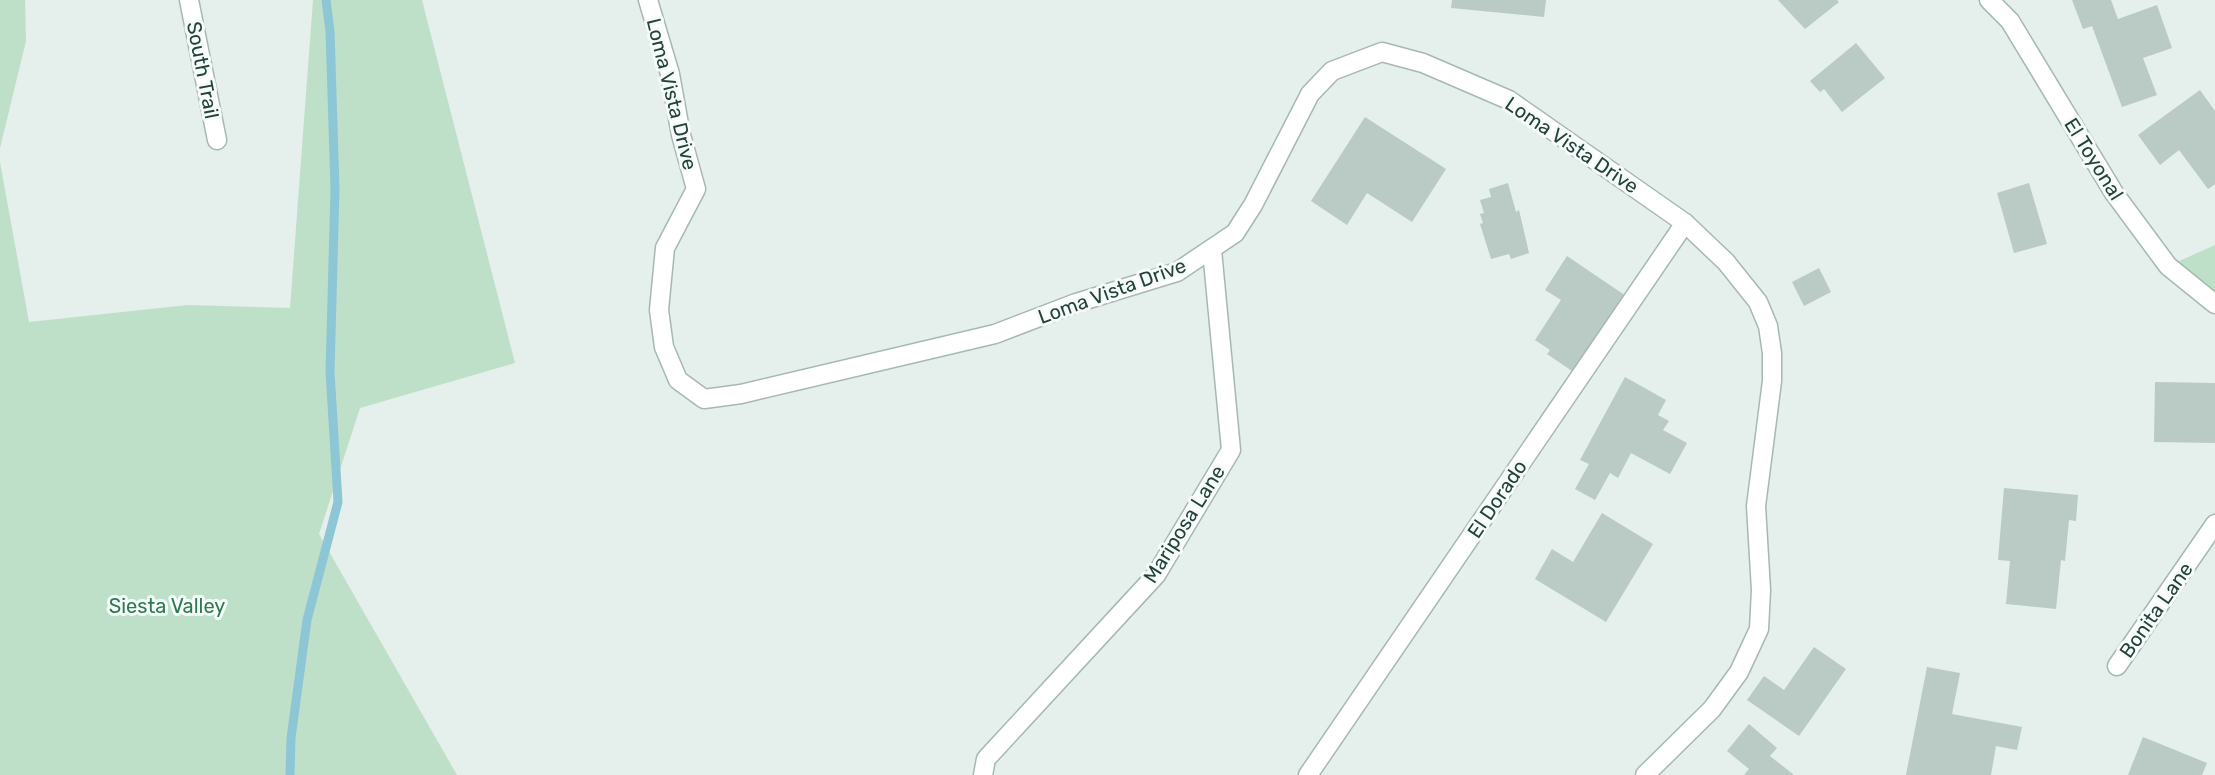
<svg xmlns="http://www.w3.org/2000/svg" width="2215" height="775" viewBox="0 0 2215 775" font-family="Rubik,sans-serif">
<rect width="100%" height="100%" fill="#e5efeb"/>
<g fill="#bee0c9">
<polygon points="0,0 25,0 26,41 0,148"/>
<polygon points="313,0 422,0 515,363 360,408 319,534 457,775 0,775 0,162 29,322 188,305 290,308"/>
<polygon points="2215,245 2215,304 2168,266"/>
</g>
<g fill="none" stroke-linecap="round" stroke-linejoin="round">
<polyline stroke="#8dc6d5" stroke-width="9" points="290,775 291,738 307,620 338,502 330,372 335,189 330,31 326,0"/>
</g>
<g fill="#bacac4">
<polygon points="1452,0 1546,0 1544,17 1451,8"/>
<polygon points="1778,0 1837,0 1839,2 1805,29"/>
<polygon points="2072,0 2111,0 2118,19 2157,5 2172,48 2143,58 2157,95 2122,107 2092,26 2083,29"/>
<polygon points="1856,43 1885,78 1842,112 1824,89 1820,92 1810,81"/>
<polygon points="2200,90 2215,111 2215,184 2208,189 2179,150 2160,165 2138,135"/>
<polygon points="1365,117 1446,169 1412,222 1367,193 1347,225 1311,201"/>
<polygon points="1508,183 1516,212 1519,210 1529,253 1511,259 1509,254 1491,259 1480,224 1483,223 1480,214 1484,213 1480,200 1491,197 1489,189"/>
<polygon points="2029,183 2047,244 2014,253 1997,193"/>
<polygon points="1567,256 1626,296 1575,373 1547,354 1550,350 1535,340 1561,300 1545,290"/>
<polygon points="1819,268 1831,292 1804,306 1792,282"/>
<polygon points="1625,377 1666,400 1658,415 1669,421 1663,430 1687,443 1670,474 1631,453 1618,478 1610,473 1595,500 1575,489 1589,464 1580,460"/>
<polygon points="2155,382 2215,383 2215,443 2154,442"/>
<polygon points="2004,488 2078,495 2076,521 2069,520 2065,561 2061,560 2056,609 2006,604 2010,561 1998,560"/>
<polygon points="1602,513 1653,544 1606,622 1535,579 1552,549 1573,562"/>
<polygon points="1814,647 1846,669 1799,736 1747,700 1764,676 1784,690"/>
<polygon points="1927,667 1960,673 1952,714 2022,727 2017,750 1996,746 1991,775 1906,775"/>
<polygon points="1749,724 1777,748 1770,756 1794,775 1744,775 1749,769 1727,751"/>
<polygon points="2143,737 2207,763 2202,775 2128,775"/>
</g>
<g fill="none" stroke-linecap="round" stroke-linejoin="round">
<defs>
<g id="street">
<polyline points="189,0 217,140"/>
<polyline points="648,0 670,74 681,135 696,189 665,248 659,310 664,347 678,380 704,399 741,394 995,334 1076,303 1177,272 1235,233 1253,205 1310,94 1332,71 1382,52 1423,63 1509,100 1685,223 1726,262 1758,302 1768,326 1772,353 1772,381 1756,506 1761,590 1759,629 1739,672 1712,709 1645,775"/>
<polyline points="1989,0 2010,21 2114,193 2168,266 2215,304"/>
<polyline points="2117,666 2215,524"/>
<polyline points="983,775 986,759 1156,575 1231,450 1212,250"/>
<polyline points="1308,775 1685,223"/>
</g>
</defs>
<use href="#street" stroke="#a7b8b3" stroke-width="21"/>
<use href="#street" stroke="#fff" stroke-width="18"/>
</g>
<g text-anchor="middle" stroke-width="6" stroke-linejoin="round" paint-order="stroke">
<g font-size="20" fill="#23423b" stroke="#f6fbf9">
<text transform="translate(203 70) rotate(79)" y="7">South Trail</text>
<text transform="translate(672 94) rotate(76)" y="7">Loma Vista Drive</text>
<text transform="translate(1572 145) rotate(34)" y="7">Loma Vista Drive</text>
<text transform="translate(2094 159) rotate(58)" y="7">El Toyonal</text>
<text transform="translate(1112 291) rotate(-20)" y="7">Loma Vista Drive</text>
<text transform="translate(1497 499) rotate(-56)" y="7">El Dorado</text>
<text transform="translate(1184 524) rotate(-58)" y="7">Mariposa Lane</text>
<text transform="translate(2156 610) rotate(-55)" y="7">Bonita Lane</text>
</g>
<g font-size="20" fill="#2c7a4e" stroke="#f6fbf9">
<text x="167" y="613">Siesta Valley</text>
</g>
</g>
</svg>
